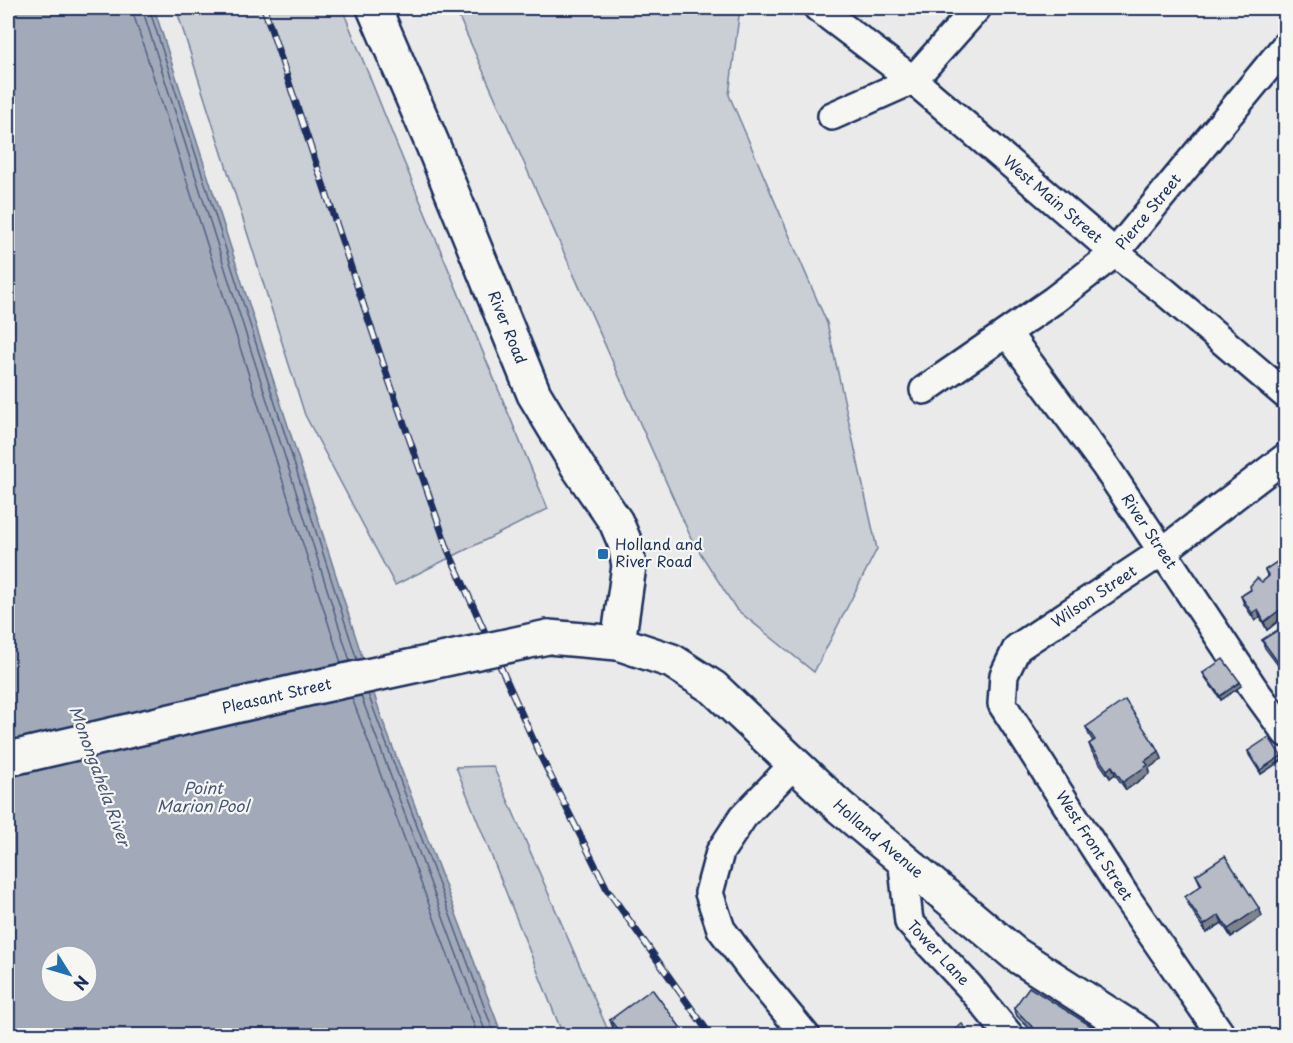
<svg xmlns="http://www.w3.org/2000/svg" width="1293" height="1043" viewBox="0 0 1293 1043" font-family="'Playpen Sans',sans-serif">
<rect width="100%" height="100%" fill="#e9eae9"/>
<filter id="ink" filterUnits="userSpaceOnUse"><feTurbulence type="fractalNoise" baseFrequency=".0167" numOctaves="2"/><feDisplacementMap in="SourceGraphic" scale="12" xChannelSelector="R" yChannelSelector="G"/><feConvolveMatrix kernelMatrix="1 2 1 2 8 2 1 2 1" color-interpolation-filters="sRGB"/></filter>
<g filter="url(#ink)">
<g fill="#caced5" stroke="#727e9a" stroke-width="1.5">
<polygon points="176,8 342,8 394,138 548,509 395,585 305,415"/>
<polygon points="455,8 740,8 729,95 827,323 877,549 814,672 736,609 692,540"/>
<polygon points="493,766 610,1035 563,1035 456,767"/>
</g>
<path fill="#a2aaba" stroke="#6c7995" stroke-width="1.5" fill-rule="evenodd" d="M 8,8 L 154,8 L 382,719 L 502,1035 L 8,1035 ZM 51,956 L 87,956 L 87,992 L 51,992 Z"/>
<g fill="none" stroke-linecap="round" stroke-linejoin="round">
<g stroke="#516083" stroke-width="1.5">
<polyline points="133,8 134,16 341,663"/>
<polyline points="142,8 350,661"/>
<polyline points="149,8 357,660"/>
<polyline points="368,694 495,1036"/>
<polyline points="361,696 487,1036"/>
<polyline points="352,698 478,1036"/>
</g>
<defs>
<g id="street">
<path id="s1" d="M 818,8 L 913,80 L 1115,253 L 1165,292 L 1286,395"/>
<polyline points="832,116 913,80 977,8"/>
<path id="s2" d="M 1007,333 L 1106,467 L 1254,689 L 1286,733"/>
<path id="s3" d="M 924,390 L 1054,300 L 1115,253 L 1286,45"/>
<polyline points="795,763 743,817 720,852 709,893 721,929 753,972 806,1036"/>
<path id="s4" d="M 902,857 L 909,922 L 969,986 L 1010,1036"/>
<path id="s5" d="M 1222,1036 L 1126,897 L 1002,704 L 1004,675 L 1017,648 L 1163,551 L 1286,457"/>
</g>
<g id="secondary">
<path id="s6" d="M 374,8 L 432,143 L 534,394 L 578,467 L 616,522 L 625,543 L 629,566 L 618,643"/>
</g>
<g id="primary">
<path id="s7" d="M 548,637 L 618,643 L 672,661 L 714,688 L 840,807 L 1015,954 L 1143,1036"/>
</g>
</defs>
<use href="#street" stroke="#1b2f5e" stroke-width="32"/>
<use href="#secondary" stroke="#1b2f5e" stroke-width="38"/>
<use href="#primary" stroke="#1b2f5e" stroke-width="38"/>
<use href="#street" stroke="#f6f6f2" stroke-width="27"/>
<use href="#secondary" stroke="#f6f6f2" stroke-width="33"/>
<use href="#primary" stroke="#f6f6f2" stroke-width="33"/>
<defs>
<polyline id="rail" points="264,8 384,366 448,550 541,757 607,889 711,1036"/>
</defs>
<use href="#rail" stroke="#1b2f5e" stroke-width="7"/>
<use href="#rail" stroke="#f6f6f2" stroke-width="4.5" stroke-dasharray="14" stroke-linecap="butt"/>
<defs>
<g id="primary-bridge">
<path id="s8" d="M 8,759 L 316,687 L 548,637"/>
</g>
</defs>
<use href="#primary-bridge" stroke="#1b2f5e" stroke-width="38" stroke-linecap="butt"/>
<use href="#primary-bridge" stroke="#f6f6f2" stroke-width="33"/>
</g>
<g fill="#9da1aa" stroke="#1b2f5e" stroke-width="1.5">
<polygon points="1286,556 1286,615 1267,630 1260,617 1255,621 1244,604 1241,596 1262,582 1268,577 1265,570"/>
<polygon points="1286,625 1286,676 1265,648 1262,640"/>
<polygon points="1203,673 1241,686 1221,700 1205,677"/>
<polygon points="1086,727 1159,751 1162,759 1149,768 1150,773 1126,790 1115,774 1110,778 1092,752 1089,744 1093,741 1089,735"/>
<polygon points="1248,751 1282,760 1261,774 1249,755"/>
<polygon points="1196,875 1259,908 1262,916 1231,937 1222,923 1206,933 1188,904 1185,897 1201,886"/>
<polygon points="1014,1008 1103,1035 1036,1035 1017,1016"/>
<polygon points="610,1020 686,1035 617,1035 614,1031"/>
</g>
<g fill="#7f838b" stroke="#1b2f5e" stroke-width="1.5">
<polygon points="1286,605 1286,615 1267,630 1264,622"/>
<polygon points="1258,609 1260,617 1255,621 1252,613"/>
<polygon points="1240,682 1241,686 1221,700 1220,696"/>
<polygon points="1159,751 1162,759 1149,768 1150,773 1126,790 1123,782 1145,761"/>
<polygon points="1281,756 1282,760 1261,774 1260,770"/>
<polygon points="1112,766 1115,774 1110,778 1107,770"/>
<polygon points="1259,908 1262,916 1231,937 1228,929"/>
<polygon points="1219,915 1222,923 1206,933 1204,925"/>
</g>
<g fill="#b6bbc6" stroke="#1b2f5e" stroke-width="1.5">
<polygon points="1286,556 1286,605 1264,622 1258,609 1252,613 1241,596 1251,590 1250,586 1257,578 1262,582 1269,576 1265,570"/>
<polygon points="1286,625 1286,672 1285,672 1262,640"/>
<polygon points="1223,659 1240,682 1220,696 1203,673"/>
<polygon points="1125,700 1159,751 1145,761 1148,765 1123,782 1112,766 1107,770 1089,744 1095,740 1086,727"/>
<polygon points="1269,737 1281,756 1260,770 1248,751"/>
<polygon points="1225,856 1259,908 1228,929 1219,915 1204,925 1185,897 1202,885 1196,875"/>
<polygon points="1029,987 1102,1033 1100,1035 1040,1035 1014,1008"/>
<polygon points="652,989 686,1035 622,1035 610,1020"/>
<polygon points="962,1024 971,1035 947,1035"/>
</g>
</g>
<rect fill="#1f6fb2" stroke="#f6f6f2" stroke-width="2" x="597" y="548" width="12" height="12" rx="3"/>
<g text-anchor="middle" stroke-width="4.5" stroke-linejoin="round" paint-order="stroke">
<g font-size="15" fill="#1b2f5e" stroke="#f6f6f2">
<text dy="5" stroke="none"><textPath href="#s1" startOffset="303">West Main Street</textPath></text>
<text dy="5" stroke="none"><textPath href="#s3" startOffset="288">Pierce Street</textPath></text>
<text dy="5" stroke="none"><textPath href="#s6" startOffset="346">River Road</textPath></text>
<text dy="5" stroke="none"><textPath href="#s2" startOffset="244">River Street</textPath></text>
<text dy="5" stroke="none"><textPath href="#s5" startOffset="550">Wilson Street</textPath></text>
<text dy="5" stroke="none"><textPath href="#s8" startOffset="276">Pleasant Street</textPath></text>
<text dy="5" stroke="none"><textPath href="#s7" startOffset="400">Holland Avenue</textPath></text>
<text transform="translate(1094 846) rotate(57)" y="5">West Front Street</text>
<text dy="5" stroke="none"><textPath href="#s4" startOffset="108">Tower Lane</textPath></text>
</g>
<g font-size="15" fill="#1b2f5e" stroke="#f6f6f2" text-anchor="start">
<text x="615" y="550">Holland and<tspan x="615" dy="17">River Road</tspan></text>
</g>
<g font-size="16" font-style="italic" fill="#44547a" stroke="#f6f6f2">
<text transform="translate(100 776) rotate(70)" y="6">Monongahela River</text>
<text x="203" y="794">Point<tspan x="203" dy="18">Marion Pool</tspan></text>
</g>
</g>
<rect width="1293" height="1043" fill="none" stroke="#f6f6f2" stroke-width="30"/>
<rect x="15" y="15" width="1263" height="1013" fill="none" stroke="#1b2f5e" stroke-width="2" filter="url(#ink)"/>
<g transform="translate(69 974) rotate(127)"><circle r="28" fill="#f6f6f2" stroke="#9ea6b7" stroke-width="1.5"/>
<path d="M0-4.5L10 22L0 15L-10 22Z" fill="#1f6fb2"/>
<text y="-9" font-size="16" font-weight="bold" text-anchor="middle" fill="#1b2f5e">N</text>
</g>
</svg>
